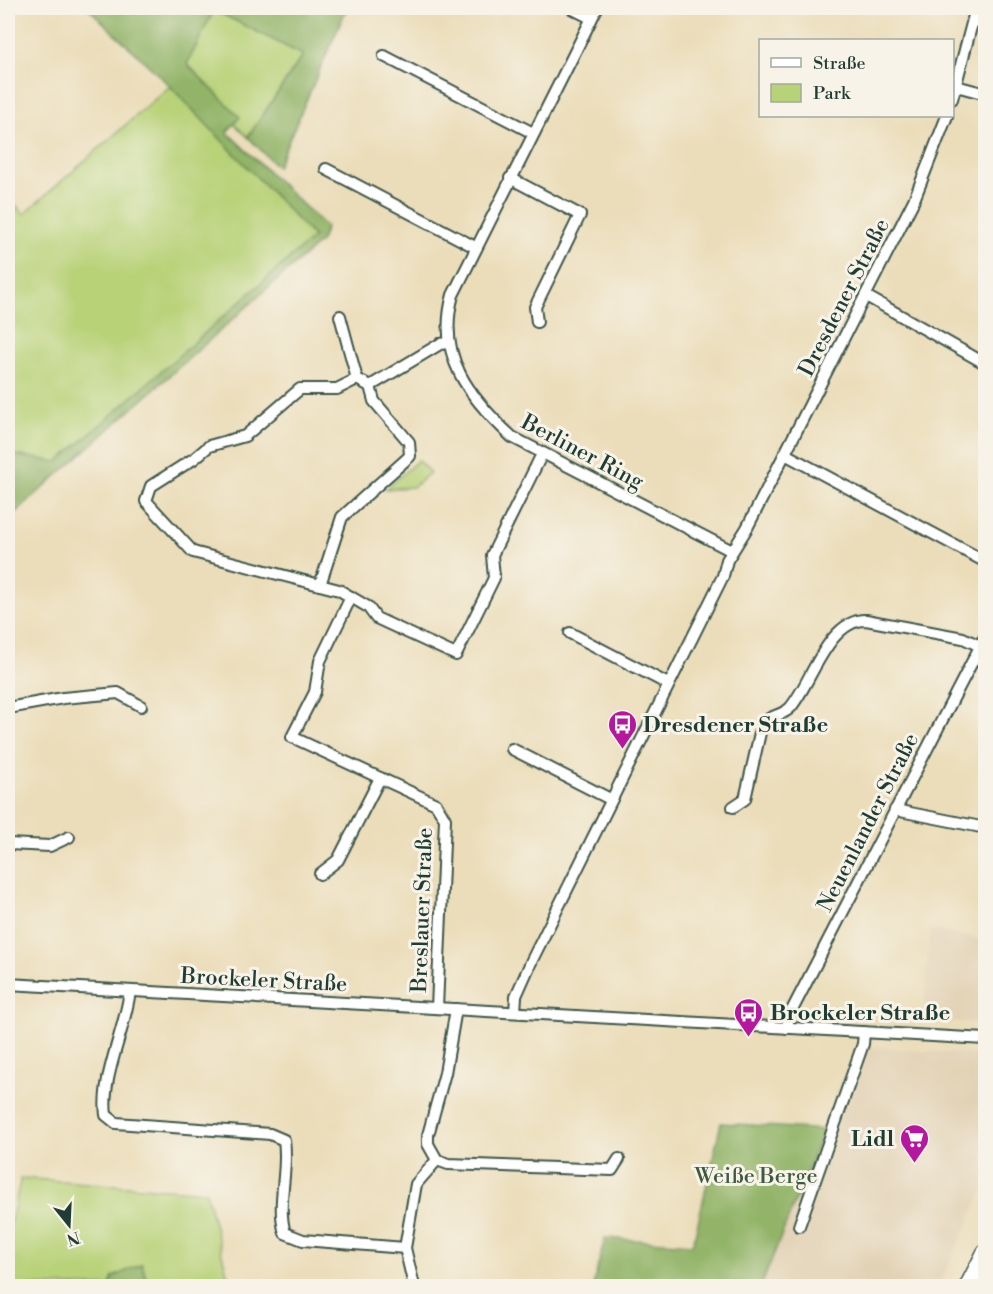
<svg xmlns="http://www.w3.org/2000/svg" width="993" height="1294" viewBox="0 0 993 1294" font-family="'Libre Bodoni',serif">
<rect width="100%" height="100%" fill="#f7f3e8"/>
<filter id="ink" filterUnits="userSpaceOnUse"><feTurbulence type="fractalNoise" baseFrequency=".0167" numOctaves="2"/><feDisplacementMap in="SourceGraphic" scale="12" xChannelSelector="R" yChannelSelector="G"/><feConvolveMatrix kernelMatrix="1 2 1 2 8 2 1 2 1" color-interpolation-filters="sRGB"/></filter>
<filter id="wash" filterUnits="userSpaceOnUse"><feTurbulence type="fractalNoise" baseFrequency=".008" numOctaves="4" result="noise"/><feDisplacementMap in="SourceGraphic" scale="24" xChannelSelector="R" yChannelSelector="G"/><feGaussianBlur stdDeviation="1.35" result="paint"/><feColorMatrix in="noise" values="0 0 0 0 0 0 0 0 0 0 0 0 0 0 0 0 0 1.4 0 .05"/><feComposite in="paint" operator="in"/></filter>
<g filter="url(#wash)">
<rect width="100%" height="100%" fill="#ebddb9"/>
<g fill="#e2d2b5">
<polygon points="930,930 985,940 985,1023 923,1020"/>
<polygon points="855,1046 985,1055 985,1187 939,1286 761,1286"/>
</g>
<g fill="#b8d278" stroke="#6c8856" stroke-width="1.5">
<polygon points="214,10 303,55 248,137 234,124 239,117 187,64"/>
<polygon points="170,86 314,237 58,462 15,455 8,448 8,198 24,214"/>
<polygon points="418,460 430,473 413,487 386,489"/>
<polygon points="21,1178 206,1192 230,1285 235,1286 148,1286 142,1264 113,1277 110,1286 8,1286 8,1233"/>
</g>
<g fill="#92b468" stroke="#58784e" stroke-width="1.5">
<polygon points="88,8 347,8 277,167 248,137 303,55 214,10 187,64 240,117 227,132 326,227 321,241 8,519 8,448 15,455 58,462 314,237 170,86"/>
<polygon points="721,1123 824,1130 761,1286 731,1283 729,1286 593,1286 605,1238 693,1244"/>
<polygon points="142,1264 148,1286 110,1286 113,1277"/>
</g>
</g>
<g filter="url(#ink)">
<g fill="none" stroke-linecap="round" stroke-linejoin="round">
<defs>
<g id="minor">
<polyline points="571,8 591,18"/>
<path d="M 597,8 L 453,295 C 436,356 469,397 512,437 L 732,551"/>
<polyline points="384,56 533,133"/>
<polyline points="956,86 986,94"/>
<polyline points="952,99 976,8"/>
<polyline points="326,169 475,247"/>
<polyline points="510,178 580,215 535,307 537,322"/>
<polyline points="866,296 986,364"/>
<polyline points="340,316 357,379"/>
<polyline points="449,343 440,344 370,386 357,379 337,389 300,389 245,436 209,446 195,458 151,486 146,501 193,552 339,590 368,607 376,618 456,655 494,578 492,555 542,454"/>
<polyline points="785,454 986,562"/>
<polyline points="320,585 342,517 410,456 409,442 374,401 370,386"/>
<polyline points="351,597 320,661 315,692 292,737 436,804 445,819 437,1008"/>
<polyline points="570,633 668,684"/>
<polyline points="8,708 63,698 118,693 141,706"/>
<polyline points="512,749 610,799"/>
<path d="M 733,807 L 745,799 L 762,724 C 770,715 782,716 790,708 C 810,686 828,619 866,620 L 963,638 L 980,646"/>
<polyline points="895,810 986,828"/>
<polyline points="8,844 50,846 69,837"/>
<polyline points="320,874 338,860 380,778"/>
<polyline points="8,984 986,1039"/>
<path d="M 130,991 C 125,1031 101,1077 106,1115 L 116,1123 L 270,1134 L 284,1140 C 289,1171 276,1203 285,1233 L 303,1240 L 405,1248"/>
<polyline points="515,1012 516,996 532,960 723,576 727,560 747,528 914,200 947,116"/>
<polyline points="787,1028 789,1016 986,635"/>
<polyline points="437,1160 448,1164 612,1170 619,1159"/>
<polyline points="799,1226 863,1044 864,1032"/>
<polyline points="414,1286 405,1248 416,1184 437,1160 428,1144 428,1135 445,1073 456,1009"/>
</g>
<polyline id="primary" points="969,1286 986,1253"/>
</defs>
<use href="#minor" stroke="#3e5548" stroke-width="14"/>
<use href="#primary" stroke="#3e5548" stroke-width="21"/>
<use href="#minor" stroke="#fff" stroke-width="10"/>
<use href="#primary" stroke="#fff" stroke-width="18"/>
</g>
</g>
<defs>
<symbol id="bus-pin" viewBox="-11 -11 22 30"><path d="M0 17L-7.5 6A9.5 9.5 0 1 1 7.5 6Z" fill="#b5179e" stroke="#f7f3e8"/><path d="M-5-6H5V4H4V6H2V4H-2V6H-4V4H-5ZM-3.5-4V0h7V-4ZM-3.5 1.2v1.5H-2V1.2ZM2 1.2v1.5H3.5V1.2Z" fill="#fff"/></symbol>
<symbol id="supermarket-pin" viewBox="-11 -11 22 30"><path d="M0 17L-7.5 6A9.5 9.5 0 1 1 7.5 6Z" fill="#b5179e" stroke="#f7f3e8"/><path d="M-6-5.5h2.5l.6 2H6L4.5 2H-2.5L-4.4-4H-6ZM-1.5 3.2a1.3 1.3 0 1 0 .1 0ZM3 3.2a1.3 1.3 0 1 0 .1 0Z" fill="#fff"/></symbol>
</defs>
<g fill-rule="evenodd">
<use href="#bus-pin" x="606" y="708" width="33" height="45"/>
<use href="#bus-pin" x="732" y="996" width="33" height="45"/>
<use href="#supermarket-pin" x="898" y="1122" width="33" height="45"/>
</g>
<g text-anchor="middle" stroke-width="6" stroke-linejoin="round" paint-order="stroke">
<g font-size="22" fill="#1f3d34" stroke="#f7f3e8">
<text transform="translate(843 297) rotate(-63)" y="8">Dresdener Straße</text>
<text transform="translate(583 451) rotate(28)" y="8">Berliner Ring</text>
<text transform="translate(867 822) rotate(-63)" y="8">Neuenlander Straße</text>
<text transform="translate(421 910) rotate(-88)" y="8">Breslauer Straße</text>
<text transform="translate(264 979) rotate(3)" y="8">Brockeler Straße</text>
</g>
<g font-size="22" font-weight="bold" fill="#1f3d34" stroke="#f7f3e8" text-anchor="start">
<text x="643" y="732">Dresdener Straße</text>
<text x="770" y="1020">Brockeler Straße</text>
<text x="894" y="1146" text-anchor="end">Lidl</text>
</g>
<g font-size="22" fill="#3e5b42" stroke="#f7f3e8">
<text x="756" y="1183">Weiße Berge</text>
</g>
</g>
<rect width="993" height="1294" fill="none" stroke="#f7f3e8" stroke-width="30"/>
<rect x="759" y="39" width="195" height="78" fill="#f7f3e8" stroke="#a1aaa0" stroke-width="1.5"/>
<rect x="771" y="58" width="30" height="9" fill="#ffffff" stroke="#a1aaa0" stroke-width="1.5"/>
<text x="813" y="69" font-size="18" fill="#1f3d34">Straße</text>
<rect x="771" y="84" width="30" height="18" fill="#b8d278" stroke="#a1aaa0" stroke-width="1.5"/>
<text x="813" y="99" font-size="18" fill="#1f3d34">Park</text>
<g transform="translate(69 1225) rotate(162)" stroke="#f7f3e8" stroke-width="4.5" paint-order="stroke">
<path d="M0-4.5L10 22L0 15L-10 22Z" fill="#1f3d34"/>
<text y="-9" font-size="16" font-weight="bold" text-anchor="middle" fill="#1f3d34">N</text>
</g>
</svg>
